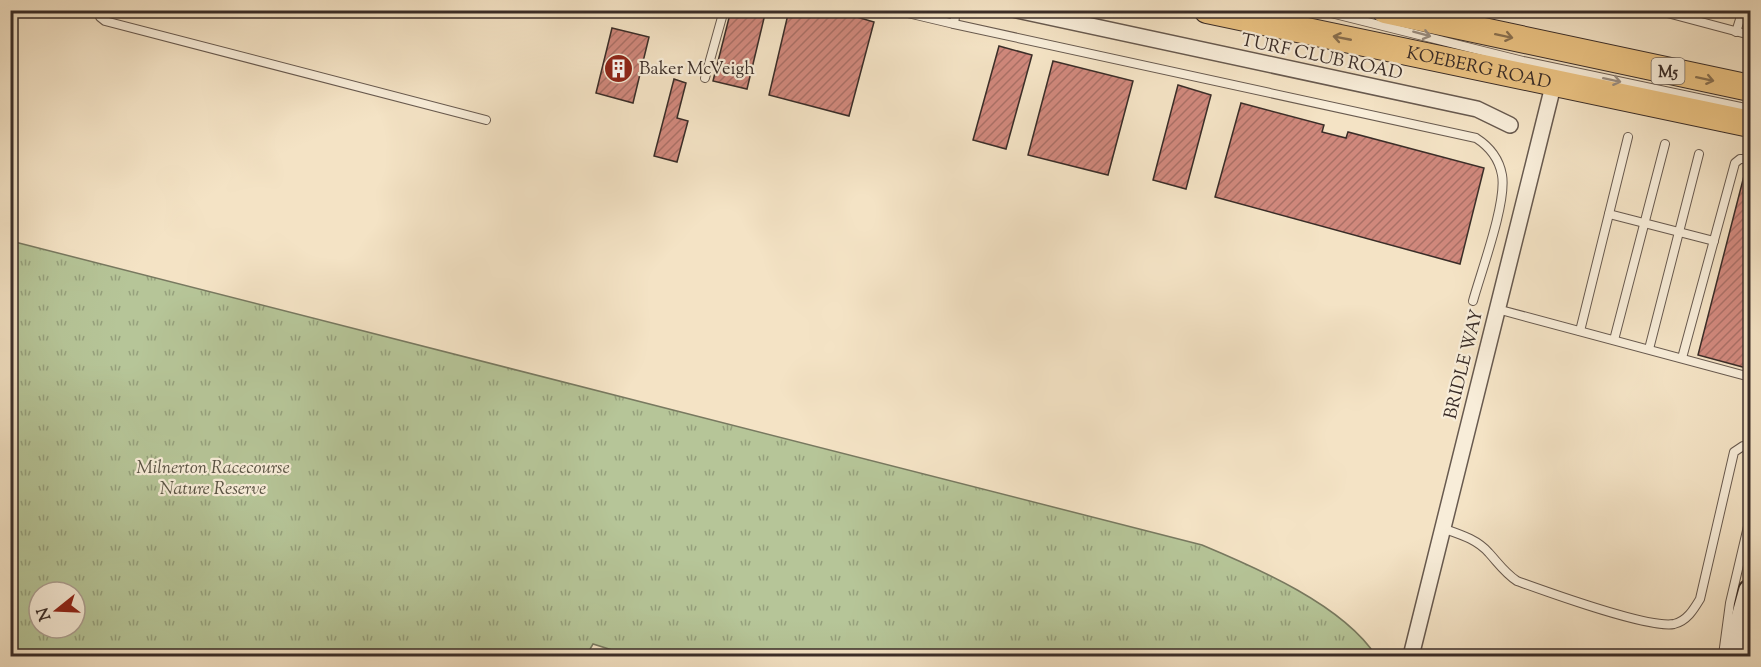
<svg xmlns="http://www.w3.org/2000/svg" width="1761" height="667" viewBox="0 0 1761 667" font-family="'Sorts Mill Goudy',serif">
<defs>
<pattern id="park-tufts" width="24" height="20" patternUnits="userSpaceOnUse" patternTransform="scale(1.5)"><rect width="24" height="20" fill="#b6c598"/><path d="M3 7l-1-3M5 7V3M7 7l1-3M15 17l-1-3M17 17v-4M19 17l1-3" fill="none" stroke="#95a07c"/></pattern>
<pattern id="building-hatch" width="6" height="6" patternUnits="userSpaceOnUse" patternTransform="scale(1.5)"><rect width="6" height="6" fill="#d0887c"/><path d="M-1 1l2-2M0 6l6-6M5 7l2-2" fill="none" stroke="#aa7066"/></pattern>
</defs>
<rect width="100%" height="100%" fill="#f4e3c5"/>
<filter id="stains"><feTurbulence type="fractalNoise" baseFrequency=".00333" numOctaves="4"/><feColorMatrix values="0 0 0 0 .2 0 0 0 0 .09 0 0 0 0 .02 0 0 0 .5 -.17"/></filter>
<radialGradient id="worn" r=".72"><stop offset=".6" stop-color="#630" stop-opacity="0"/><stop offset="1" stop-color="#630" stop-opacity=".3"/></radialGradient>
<path fill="url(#park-tufts)" stroke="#787960" stroke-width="1.5" fill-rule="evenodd" d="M 11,241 L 1202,545 C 1257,568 1343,605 1376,656 L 631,656 L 593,644 L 586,656 L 11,656 ZM 39,592 L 75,592 L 75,628 L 39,628 Z"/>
<g fill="url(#building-hatch)" stroke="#3a2d28" stroke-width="1.5">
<polygon points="731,10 766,10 747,89 713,81"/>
<polygon points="789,10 833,10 874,22 849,116 769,95"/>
<polygon points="612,28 649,37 633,103 596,93"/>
<polygon points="999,46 1032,55 1006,149 973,140"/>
<polygon points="1053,61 1133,81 1108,175 1028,155"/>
<polygon points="674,79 686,83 677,118 688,121 677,162 654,156"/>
<polygon points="1178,85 1211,95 1186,189 1153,180"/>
<polygon points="1241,103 1324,125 1322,132 1346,138 1348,132 1484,168 1460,264 1215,197"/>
<polygon points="1746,168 1750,168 1750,369 1698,355"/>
</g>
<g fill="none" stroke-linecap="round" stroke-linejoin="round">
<defs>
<g id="lane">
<polyline points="98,10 100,17 105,21 486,120"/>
<polyline points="895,10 954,24"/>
<path d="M 956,10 L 954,24 L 1476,138 C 1490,147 1499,158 1502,175 C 1507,202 1481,272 1473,301"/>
<polyline points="1319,10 1523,61 1750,109"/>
<polyline points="1656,10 1750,35"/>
<polyline points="1736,32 1743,10"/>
<polyline points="705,78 724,10"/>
<polyline points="1609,214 1714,241"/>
<polyline points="1497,309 1750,377"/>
<polyline points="1580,331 1628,137"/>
<polyline points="1614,340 1665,144"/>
<polyline points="1649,349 1699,154"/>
<polyline points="1682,358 1735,163 1740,159 1750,159"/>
<path d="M 1442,528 C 1459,534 1477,539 1489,553 C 1499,564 1505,573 1517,581 C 1545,591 1648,629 1674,624 C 1687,621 1694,609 1700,599 L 1734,452 L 1743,446 L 1750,447"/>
<polyline points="1723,655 1730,603 1750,518"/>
</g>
<g id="street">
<polyline points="1017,10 1477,109 1510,125"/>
<polyline points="1411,656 1554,82"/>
</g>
<polyline id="secondary" points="1732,656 1750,591"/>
<g id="primary">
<path id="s1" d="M 1207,10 L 1750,124"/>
<polyline points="1385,10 1750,88"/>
</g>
</defs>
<use href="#lane" stroke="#685a4f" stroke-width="10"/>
<use href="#street" stroke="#685a4f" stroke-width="18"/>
<use href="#secondary" stroke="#3a2d28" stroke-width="26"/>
<use href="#primary" stroke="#3a2d28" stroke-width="28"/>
<use href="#lane" stroke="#f8edd9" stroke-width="8"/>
<use href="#street" stroke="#f8edd9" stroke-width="15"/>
<use href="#secondary" stroke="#f8edd9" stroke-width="22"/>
<use href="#primary" stroke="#eac282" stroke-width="26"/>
</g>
<defs><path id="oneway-shaft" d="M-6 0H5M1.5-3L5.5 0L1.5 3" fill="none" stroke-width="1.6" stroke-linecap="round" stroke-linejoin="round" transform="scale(1.5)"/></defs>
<g stroke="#998d80">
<use href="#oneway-shaft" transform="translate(1422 34) rotate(15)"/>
<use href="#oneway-shaft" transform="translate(1612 80) rotate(12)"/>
</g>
<g stroke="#897050">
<use href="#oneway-shaft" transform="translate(1504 36) rotate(12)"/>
<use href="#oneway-shaft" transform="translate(1342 38) rotate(-169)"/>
<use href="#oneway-shaft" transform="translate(1705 79) rotate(12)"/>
</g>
<defs>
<symbol id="building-disc" viewBox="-11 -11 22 22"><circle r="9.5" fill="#8f2418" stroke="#f8edd9"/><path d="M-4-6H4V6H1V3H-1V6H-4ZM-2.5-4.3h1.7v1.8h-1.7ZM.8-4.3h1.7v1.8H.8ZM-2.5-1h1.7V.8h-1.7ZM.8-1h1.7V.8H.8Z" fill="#fff"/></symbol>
</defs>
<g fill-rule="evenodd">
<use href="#building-disc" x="602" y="52" width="33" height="33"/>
</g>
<g text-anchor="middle" stroke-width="4.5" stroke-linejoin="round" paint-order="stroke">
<rect fill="#f8edd9" stroke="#73675d" stroke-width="1.5" x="1651.5" y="58" width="33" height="26" rx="4.5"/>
<g font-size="16" font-weight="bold" fill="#3a2d28">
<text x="1668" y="77">M5</text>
</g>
<g font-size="18" fill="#3a2d28" stroke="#f8edd9">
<text transform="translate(1322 56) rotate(12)" y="6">TURF CLUB ROAD</text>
<text dy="6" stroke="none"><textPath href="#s1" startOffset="278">KOEBERG ROAD</textPath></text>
<text transform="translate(1463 364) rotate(-76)" y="6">BRIDLE WAY</text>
</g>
<g font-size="18" fill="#3a2d28" stroke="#f8edd9" text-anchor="start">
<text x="639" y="74">Baker McVeigh</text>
</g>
<g font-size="18" font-style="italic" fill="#595344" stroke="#f8edd9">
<text x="213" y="473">Milnerton Racecourse<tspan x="213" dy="21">Nature Reserve</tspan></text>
</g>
</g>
<rect width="1761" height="667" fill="none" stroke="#f4e3c5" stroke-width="36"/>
<rect x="12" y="12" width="1737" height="643" fill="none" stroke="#3a2d28" stroke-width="3"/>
<rect x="18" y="18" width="1725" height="631" fill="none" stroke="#3a2d28" stroke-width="1.5"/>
<g transform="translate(57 610) rotate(252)"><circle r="28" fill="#f8edd9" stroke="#aca092" stroke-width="1.5"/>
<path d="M0-4.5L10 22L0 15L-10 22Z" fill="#8f2418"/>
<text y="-9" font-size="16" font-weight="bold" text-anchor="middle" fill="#3a2d28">N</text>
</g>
<rect width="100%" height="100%" filter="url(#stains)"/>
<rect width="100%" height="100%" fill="url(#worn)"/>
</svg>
